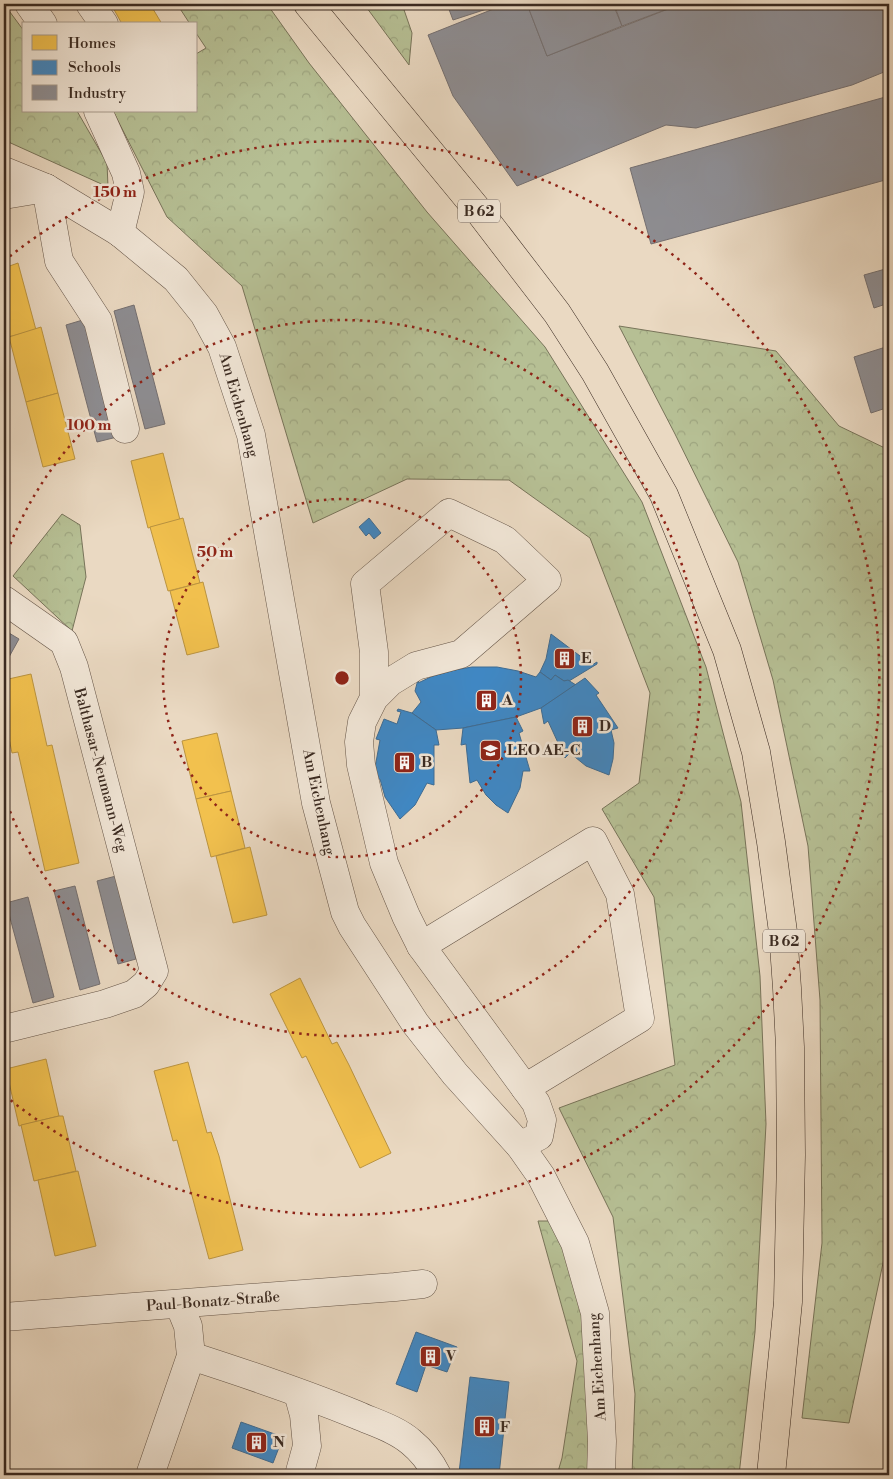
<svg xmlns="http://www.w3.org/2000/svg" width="893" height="1479" viewBox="0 0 893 1479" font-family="'Libre Bodoni',serif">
<defs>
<pattern id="forest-crowns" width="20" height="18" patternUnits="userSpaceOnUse" patternTransform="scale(1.25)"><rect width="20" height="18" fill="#b6bf94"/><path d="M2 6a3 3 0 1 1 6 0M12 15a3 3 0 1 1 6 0" fill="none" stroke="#9da47f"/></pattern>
</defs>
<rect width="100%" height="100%" fill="#ead9c2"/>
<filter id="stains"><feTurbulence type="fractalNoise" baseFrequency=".004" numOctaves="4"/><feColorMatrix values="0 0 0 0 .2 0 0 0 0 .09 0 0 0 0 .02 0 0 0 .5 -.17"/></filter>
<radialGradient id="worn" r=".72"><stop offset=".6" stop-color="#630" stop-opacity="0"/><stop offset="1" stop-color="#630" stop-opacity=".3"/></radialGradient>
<g fill="url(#forest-crowns)" stroke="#78745a">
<polygon points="4,4 24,31 24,111 77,111 107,163 108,187 4,140"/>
<polygon points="177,4 267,4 309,63 427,212 545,347 642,502 706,667 741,802 760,976 766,1124 755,1332 739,1475 632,1475 635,1394 613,1217 559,1108 675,1065 654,897 602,809 639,783 650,693 590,538 509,480 407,479 313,523 242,286 167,217 113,111 196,111 196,54 206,48 196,33 196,24 190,24"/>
<polygon points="364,4 402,4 412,33 409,65"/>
<polygon points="619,326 776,351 839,426 889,450 889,1235 849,1423 802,1418 822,1243 820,1000 808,846 773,680 738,562 675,434"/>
<polygon points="62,514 80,525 86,577 72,631 13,576"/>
<polygon points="538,1221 552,1221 570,1263 589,1338 594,1475 557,1475 562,1458 577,1361"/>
</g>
<g fill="#f2c14e" stroke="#bb9440">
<polygon points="111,4 150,4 162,24 122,24"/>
<polygon points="18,263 36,330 4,338 4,268"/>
<polygon points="41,327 58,393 26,402 9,337"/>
<polygon points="58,393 75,459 43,467 26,402"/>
<polygon points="163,453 180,520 148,528 131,461"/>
<polygon points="183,518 200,583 168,591 150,527"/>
<polygon points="203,582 219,647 187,655 170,591"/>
<polygon points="31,674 47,746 52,745 79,863 45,871 18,752 12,753 4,714 4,680"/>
<polygon points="217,733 231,791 196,799 182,741"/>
<polygon points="231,791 245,848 211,857 196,799"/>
<polygon points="250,847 267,915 233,923 216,856"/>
<polygon points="300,978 332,1044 337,1042 349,1065 391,1153 360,1168 306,1056 302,1058 270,994"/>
<polygon points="46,1059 59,1116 19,1126 6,1069"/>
<polygon points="188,1062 207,1133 211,1132 219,1156 243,1250 209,1259 177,1140 173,1141 154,1071"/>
<polygon points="59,1116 63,1116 76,1171 34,1181 21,1125"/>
<polygon points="78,1171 96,1246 55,1256 38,1180"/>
</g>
<g fill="#3f88c5" stroke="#3e6c94">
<polygon points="369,518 381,533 374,539 369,533 366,536 359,527"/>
<polygon points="551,634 592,665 597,662 597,664 569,681 564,681 555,675 551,680 540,672 546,659"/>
<polygon points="472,667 497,667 518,671 536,677 540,672 551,680 555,675 564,681 568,680 576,685 541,708 516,717 463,728 436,730 412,713 421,702 415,691 420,672 422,673 418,683 433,676 455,670"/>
<polygon points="585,678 599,693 596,695 618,728 611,730 614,743 613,759 609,775 586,766 570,753 565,758 548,721 544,724 541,708"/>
<polygon points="398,709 412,713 436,730 439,745 434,745 434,785 427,783 415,805 400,819 385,797 380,779 373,779 380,740 376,739 384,719 397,724 401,712 397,711"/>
<polygon points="516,717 523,731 519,733 530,771 523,771 520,788 508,813 496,805 486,795 477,780 470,783 466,744 461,745 463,728"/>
<polygon points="416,1332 457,1347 447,1372 426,1365 417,1392 396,1384"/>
<polygon points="470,1377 509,1382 499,1475 459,1473"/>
<polygon points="241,1422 283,1437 273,1463 232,1448"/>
</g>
<g fill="#8d8d92" stroke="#746f70">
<polygon points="447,4 502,4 453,20"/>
<polygon points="506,4 527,4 547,56 681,4 889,4 889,70 852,85 696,128 666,125 517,186 453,96 428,35"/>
<polygon points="527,4 613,4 622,26 547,56"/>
<polygon points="614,4 669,4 670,8 622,26"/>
<polygon points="669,4 681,4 670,8"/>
<polygon points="889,96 889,179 651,244 630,168"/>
<polygon points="889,268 889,303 874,308 864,275"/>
<polygon points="134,305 165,424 145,429 114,311"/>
<polygon points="86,319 117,437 97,442 66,325"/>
<polygon points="889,346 889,407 871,413 854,357"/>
<polygon points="4,630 19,639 9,657 4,654"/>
<polygon points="116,876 136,959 118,964 97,881"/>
<polygon points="75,886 100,984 80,990 54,891"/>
<polygon points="28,897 54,997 33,1003 6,903"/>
</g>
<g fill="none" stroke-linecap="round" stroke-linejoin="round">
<defs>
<g id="minor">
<polyline points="29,4 43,24"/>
<polyline points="90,4 104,24"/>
<polyline points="98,111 126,173 130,192 120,233"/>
<polyline points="4,171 46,188 119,232 176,279 204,314 222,347 251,435 316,803 345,912 352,926 415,1023 455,1074 520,1146 541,1176 575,1243 595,1313 602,1441 601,1475"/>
<polyline points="46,188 59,261 98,321 125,429"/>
<polyline points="4,195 46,188"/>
<polyline points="4,600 64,642 74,667 154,971 146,984 134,994 105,1004 4,1029"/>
<polyline points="374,698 390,682 416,666 461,654 547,580 505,540 449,513 365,584 374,652 374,698 362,722 359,742 361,765 384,863 406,916 421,946 536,1103 542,1120 539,1136 520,1146"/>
<polyline points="421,946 593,841 620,894 640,1018 525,1088"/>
<polyline points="4,1317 395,1287 423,1284"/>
<path d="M 191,1356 C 247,1374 303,1393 357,1415 C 375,1423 396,1429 411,1442 C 422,1451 431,1463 437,1475"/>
<polyline points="298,1393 304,1415 307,1446 299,1475"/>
<polyline points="150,1475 191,1356 188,1326 179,1304"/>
</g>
<polyline id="major" points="308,4 481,214 557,313 595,372 664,495 727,650 756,752 771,842 783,932 787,988 790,1047 791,1155 788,1302 771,1475"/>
</defs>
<use href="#minor" stroke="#665649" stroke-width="29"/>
<use href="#major" stroke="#3a2a21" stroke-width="29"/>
<use href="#minor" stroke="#f1e6d7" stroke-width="28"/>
<use href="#major" stroke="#ead9c2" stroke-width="28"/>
</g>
<g fill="none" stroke="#8f2418" stroke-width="2.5" stroke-dasharray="2.5 5">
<circle cx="342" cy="678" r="179"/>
<path d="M5 558A358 358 0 1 1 5 798"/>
<path d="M4 261A537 537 0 1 1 4 1095"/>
</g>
<defs>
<symbol id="building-square" viewBox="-11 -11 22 22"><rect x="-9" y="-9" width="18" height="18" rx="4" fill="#8f2418" stroke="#f1e6d7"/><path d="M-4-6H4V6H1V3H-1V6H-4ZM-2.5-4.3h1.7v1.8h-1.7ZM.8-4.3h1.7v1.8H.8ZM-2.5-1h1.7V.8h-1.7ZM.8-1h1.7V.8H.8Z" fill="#fff"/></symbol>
<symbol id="university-square" viewBox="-11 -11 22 22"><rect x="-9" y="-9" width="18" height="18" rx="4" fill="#8f2418" stroke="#f1e6d7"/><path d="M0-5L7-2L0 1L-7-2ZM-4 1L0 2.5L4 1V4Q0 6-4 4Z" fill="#fff"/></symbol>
</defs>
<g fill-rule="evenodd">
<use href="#building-square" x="552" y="646" width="25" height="25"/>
<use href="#building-square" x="474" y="688" width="25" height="25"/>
<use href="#building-square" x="570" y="714" width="25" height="25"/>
<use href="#university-square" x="478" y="738" width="25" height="25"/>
<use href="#building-square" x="392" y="750" width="25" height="25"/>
<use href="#building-square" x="418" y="1344" width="25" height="25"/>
<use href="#building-square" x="472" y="1414" width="25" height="25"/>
<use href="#building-square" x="244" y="1430" width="25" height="25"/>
</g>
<g text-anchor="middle" stroke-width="5" stroke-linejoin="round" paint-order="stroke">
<g fill="#f1e6d7" stroke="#716258" stroke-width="1">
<rect x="458" y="199.5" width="42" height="23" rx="4"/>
<rect x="763" y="929.5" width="42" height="23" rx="4"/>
</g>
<g font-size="14" font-weight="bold" fill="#3a2a21">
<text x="479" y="216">B 62</text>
<text x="784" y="946">B 62</text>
</g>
<g font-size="15" fill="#3a2a21" stroke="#f1e6d7">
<text transform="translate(239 405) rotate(74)" y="5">Am Eichenhang</text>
<text transform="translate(101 770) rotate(75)" y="5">Balthasar-Neumann-Weg</text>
<text transform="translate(319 802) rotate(78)" y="5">Am Eichenhang</text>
<text transform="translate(213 1301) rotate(-4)" y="5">Paul-Bonatz-Straße</text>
<text transform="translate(597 1367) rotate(-94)" y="5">Am Eichenhang</text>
</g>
<g font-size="15" font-weight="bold" fill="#3a2a21" stroke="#f1e6d7" text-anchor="start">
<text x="581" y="663">E</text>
<text x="502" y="705">A</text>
<text x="599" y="731">D</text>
<text x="507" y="755">LEO AE-C</text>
<text x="421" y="767">B</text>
<text x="446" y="1361">V</text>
<text x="500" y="1432">F</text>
<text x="273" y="1447">N</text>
</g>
</g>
<circle cx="342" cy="678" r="8" fill="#8f2418" stroke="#f1e6d7" stroke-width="2.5"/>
<g font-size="15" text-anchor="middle" font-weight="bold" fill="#8f2418" stroke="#f1e6d7" stroke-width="5" stroke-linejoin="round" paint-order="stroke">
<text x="115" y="197">150 m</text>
<text x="89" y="430">100 m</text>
<text x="215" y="557">50 m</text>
</g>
<rect width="893" height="1479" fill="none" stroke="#ead9c2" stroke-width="20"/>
<rect x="5" y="5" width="883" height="1469" fill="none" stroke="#3a2a21" stroke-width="2.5"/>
<rect x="10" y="10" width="873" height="1459" fill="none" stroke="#3a2a21"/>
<rect x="22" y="22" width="175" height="90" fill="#f1e6d7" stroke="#a89b8e"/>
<rect x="32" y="35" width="25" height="15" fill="#f2c14e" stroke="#a89b8e"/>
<text x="68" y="48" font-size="15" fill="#3a2a21">Homes</text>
<rect x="32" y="60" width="25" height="15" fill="#3f88c5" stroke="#a89b8e"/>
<text x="68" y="72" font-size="15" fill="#3a2a21">Schools</text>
<rect x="32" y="85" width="25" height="15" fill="#8d8d92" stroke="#a89b8e"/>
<text x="68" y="98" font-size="15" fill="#3a2a21">Industry</text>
<rect width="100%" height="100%" filter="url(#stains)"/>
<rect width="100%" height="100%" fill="url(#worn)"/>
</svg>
